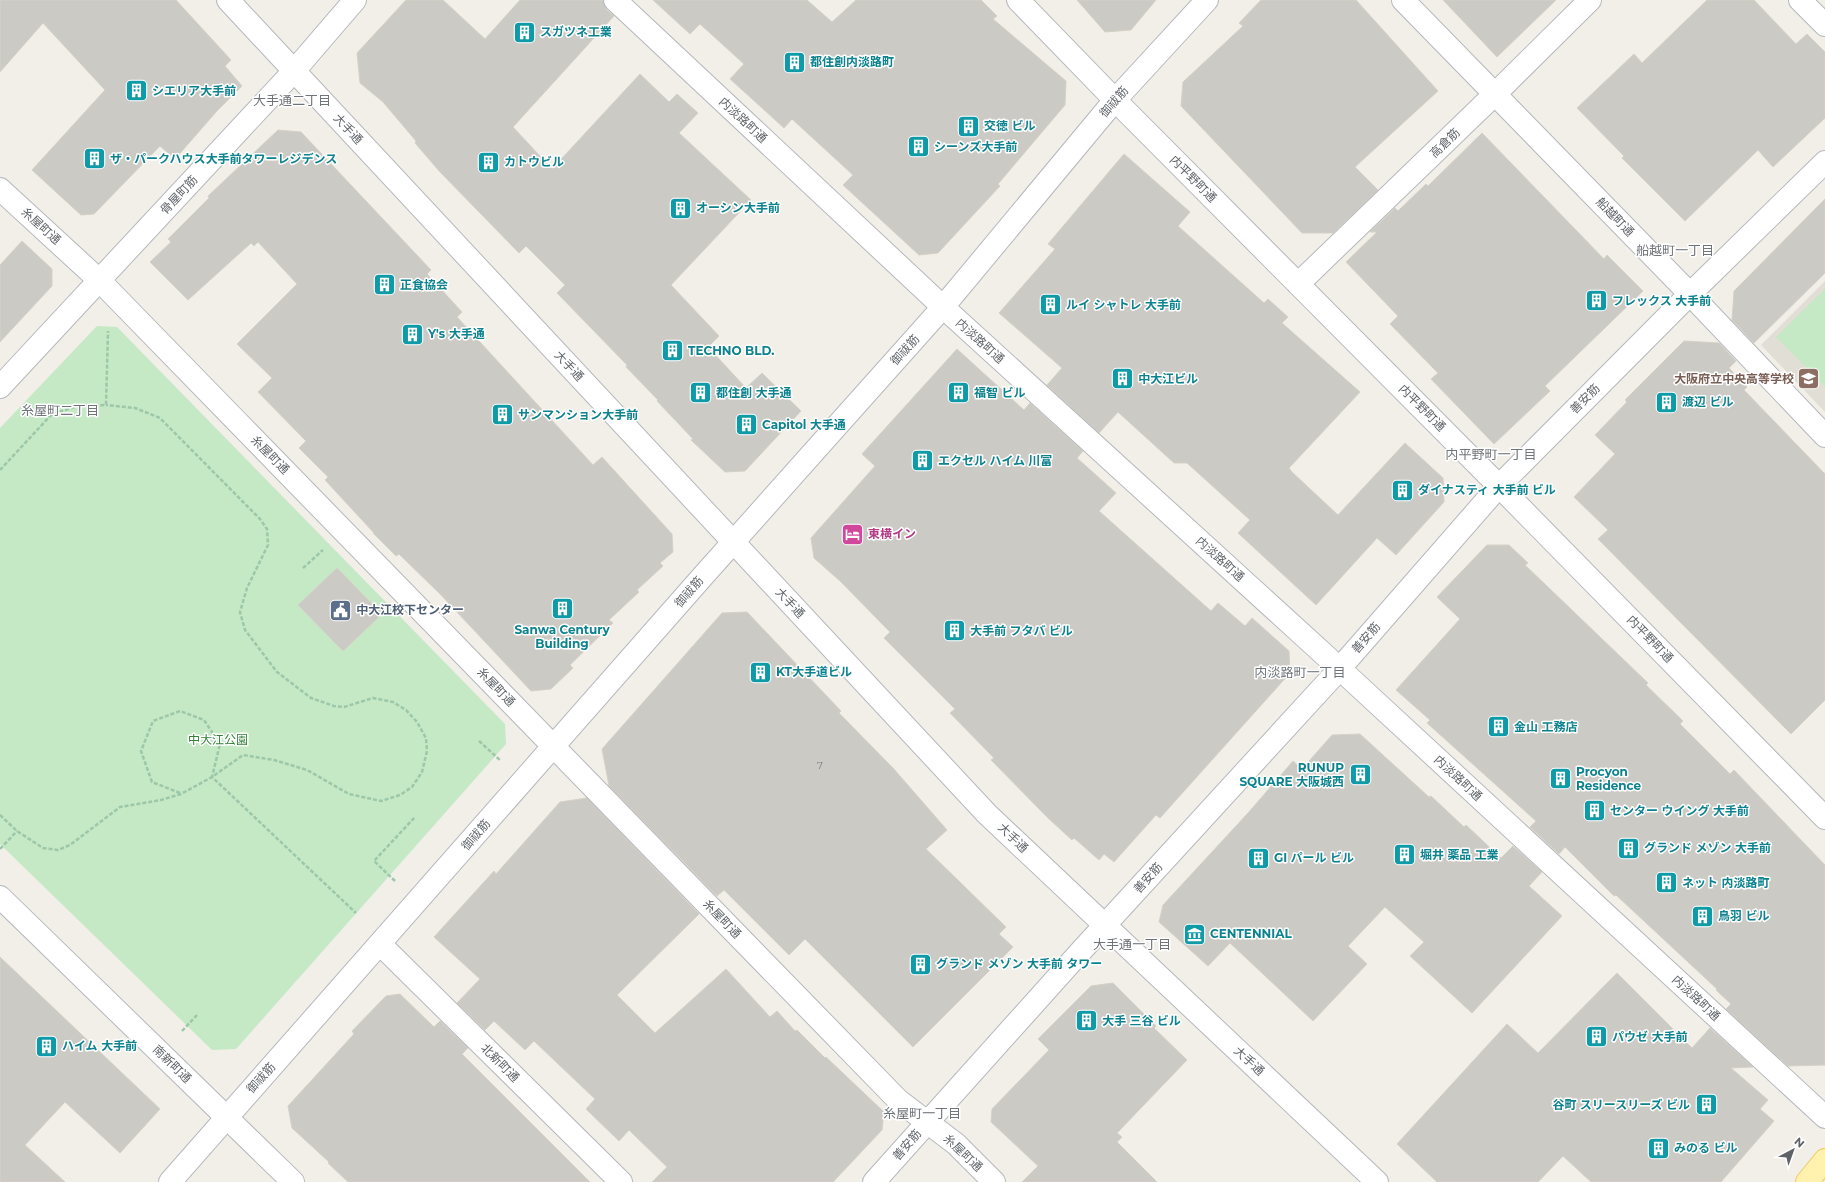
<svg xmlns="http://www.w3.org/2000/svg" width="1825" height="1182" viewBox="0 0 1825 1182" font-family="Montserrat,'Noto Sans JP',sans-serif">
<rect width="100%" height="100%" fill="#f1efe8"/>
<polygon fill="#e1ded6" points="1825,281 1825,412 1761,345"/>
<g fill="#c5e8c5">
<polygon points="1825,289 1825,387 1776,337"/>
<polygon points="97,326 117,327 505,724 506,744 236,1049 212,1050 0,844 0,428"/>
</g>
<g fill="#cccac5" stroke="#d6d1c6">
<polygon points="0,0 176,0 231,60 225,66 242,86 217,111 175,159 160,146 94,214 81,215 32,170 105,90 43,23 0,72"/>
<polygon points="406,0 443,0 485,39 520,0 603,0 606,9 614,16 513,127 552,169 640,74 669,102 677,94 698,113 679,133 751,200 671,285 719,336 708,347 746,388 762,373 801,411 745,471 725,472 691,440 693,439 657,401 658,400 626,367 627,365 557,293 565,285 526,246 519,253 440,172 415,143 416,141 383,102 360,83 357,53"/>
<polygon points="653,0 807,0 832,22 856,0 981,0 997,16 993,19 1066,81 1065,105 998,184 1000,186 938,253 919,255 843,185 853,175 792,119 784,128 730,79 744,64 700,24 690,34"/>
<polygon points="1077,0 1156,0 1131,30 1105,32"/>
<polygon points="1261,0 1356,0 1438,91 1355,167 1378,190 1333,233 1302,233 1181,106 1183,82 1243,26 1239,23"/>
<polygon points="1443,0 1556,0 1497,57"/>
<polygon points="1707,0 1754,0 1796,44 1807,34 1825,52 1825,118 1773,167 1758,150 1685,221 1622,158 1624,156 1577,108 1634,54 1642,63"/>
<polygon points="278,130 301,132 431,270 427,274 462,312 457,317 593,465 602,457 672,534 673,552 660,563 663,566 637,590 639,592 609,620 613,623 570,665 573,668 551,689 531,691 440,594 399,554 396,556 373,533 374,533 325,480 328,477 299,448 306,441 258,392 272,378 237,344 297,284 258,242 254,246 251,243 188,300 150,262 171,242 168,239 209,198 208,196"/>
<polygon points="1482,133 1604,259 1607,255 1643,291 1545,386 1550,391 1494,444 1431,379 1438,373 1390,324 1398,316 1346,262 1377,232 1370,232 1395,208 1398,211 1426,184 1428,186"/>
<polygon points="1124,154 1190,212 1178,226 1264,303 1268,299 1288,317 1282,323 1360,392 1289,468 1292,472 1338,515 1405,443 1443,478 1444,502 1396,555 1377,538 1316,605 1238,533 1250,520 1187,463 1174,463 1118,412 1099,433 1047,385 1062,368 999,313 1055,249 1048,244"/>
<polygon points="1825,199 1825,273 1754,343 1732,320 1734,291"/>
<polygon points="22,241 52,269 52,286 0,342 0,265"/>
<polygon points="1684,341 1719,343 1736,361 1729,368 1747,387 1744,390 1825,474 1825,700 1791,734 1598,539 1608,530 1574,497 1615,454 1595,435 1627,402 1625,400"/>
<polygon points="957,349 1024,410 1030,403 1083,451 1077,458 1116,493 1099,511 1211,611 1218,603 1245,626 1252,618 1289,651 1290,673 1160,818 1156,815 1114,862 1104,854 1099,860 1074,838 1072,840 1048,818 991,760 994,758 950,713 955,709 884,638 890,632 840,581 814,558 811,538 875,466 862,454"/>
<polygon points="1487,545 1509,545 1528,563 1525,565 1648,683 1646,685 1683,721 1680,724 1730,774 1734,770 1825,865 1825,1065 1788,1066 1726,1009 1731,1004 1716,990 1717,989 1616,895 1614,896 1565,847 1559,854 1530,827 1536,821 1427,723 1430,720 1396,690 1460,619 1437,597"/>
<polygon points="337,568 382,614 343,651 298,605"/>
<polygon points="747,612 841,711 839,713 893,768 947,830 926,849 1006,927 999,934 1013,947 913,1047 805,939 789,955 724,890 717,896 609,786 602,749 722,613"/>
<polygon points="1360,734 1429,797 1431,796 1464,827 1466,825 1501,858 1513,846 1542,872 1529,886 1562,916 1472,1013 1410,956 1424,942 1385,907 1348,946 1367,964 1313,1021 1230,943 1208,966 1159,922 1163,905 1248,813 1293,761 1302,769 1332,735"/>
<polygon points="587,798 699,914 617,995 655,1033 726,969 770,1017 777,1011 795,1031 797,1030 825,1058 826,1057 884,1112 882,1130 833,1182 652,1182 667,1167 629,1130 619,1141 586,1109 595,1099 534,1041 525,1050 494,1021 485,1030 457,1003 480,979 434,937 494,871 496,874 560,802"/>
<polygon points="0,957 160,1109 120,1153 65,1102 25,1145 65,1182 0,1182"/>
<polygon points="1617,973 1692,1048 1710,1028 1753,1067 1731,1068 1768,1100 1760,1109 1774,1121 1721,1182 1591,1182 1563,1156 1538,1182 1437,1182 1397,1144 1507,1024 1538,1053"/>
<polygon points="1113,983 1156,1026 1154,1028 1187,1060 1117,1133 1122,1137 1117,1142 1157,1182 1022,1182 1038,1166 991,1122 992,1109 1049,1050 1038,1039 1091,986"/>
<polygon points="400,994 434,1027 440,1021 468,1048 462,1054 590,1182 348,1182 328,1163 329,1162 292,1128 288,1106 354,1034 352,1031 386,996"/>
</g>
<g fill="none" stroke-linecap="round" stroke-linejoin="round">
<defs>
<g id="minor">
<polyline points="615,0 943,307 1339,668 1825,1117"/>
<polyline points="1018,0 1115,100 1499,486 1825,818"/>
<polyline points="1403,0 1690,294 1825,436"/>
<polyline points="1800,0 1825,25"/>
<polyline points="0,189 100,281 898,1100 956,1144 994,1182"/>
<polyline points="1298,284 1495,94 1590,0"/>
<polyline points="874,1182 1082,950 1334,675 1499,486 1690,294 1825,162"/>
</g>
<g id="tertiary">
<polyline points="228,0 987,814 1377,1182"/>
<polyline points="0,387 294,71 355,0"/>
<polyline points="0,897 293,1182"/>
<polyline points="380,944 621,1182"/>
<polyline points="170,1182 703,576 943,307 1115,100 1207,0"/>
</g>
<polyline id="primary" points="1807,1182 1825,1160"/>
</defs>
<use href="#minor" stroke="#b5b8bc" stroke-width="24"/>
<use href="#tertiary" stroke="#b5b8bc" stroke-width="24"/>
<use href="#primary" stroke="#f2c960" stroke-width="24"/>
<g stroke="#9cc7a9" stroke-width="2.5" stroke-dasharray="4 2" stroke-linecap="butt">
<polyline points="0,470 52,414 78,406 106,405 108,331"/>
<polyline points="303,568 323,550"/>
<polyline points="479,741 501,761"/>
<polyline points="180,793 152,782 141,751 153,721 180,711 204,720 220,744 212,777 356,913"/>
<polyline points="0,815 17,831 43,848 58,850 70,845 120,807 161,800 181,794 212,777 243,755 274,760 307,770 349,794 381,801 400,795 412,787 422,772 427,751 426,738 417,722 406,710 393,702 373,698 344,707 334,706 311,698 277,672 245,630 240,612 247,588 268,545 267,529 260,519 160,418 135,408 106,405"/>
<polyline points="0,849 17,831"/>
<polyline points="395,881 374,861 415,817"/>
<polyline points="182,1031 197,1015"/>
</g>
<use href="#minor" stroke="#fff" stroke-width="22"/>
<use href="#tertiary" stroke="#fff" stroke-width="22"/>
<use href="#primary" stroke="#fff2af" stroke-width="22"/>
</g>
<defs>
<symbol id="building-square" viewBox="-11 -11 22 22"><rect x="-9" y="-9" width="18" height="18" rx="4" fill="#0f9aa8" stroke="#fff"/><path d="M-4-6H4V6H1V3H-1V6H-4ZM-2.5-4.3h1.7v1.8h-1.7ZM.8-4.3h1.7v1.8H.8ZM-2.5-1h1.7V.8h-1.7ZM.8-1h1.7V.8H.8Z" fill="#fff"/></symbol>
<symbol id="school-square" viewBox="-11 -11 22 22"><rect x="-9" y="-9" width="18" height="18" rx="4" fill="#8d6e63" stroke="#fff"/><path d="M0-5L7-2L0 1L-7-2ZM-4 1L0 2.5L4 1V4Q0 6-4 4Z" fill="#fff"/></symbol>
<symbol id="hotel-square" viewBox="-11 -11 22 22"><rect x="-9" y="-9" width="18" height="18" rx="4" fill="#d1479c" stroke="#fff"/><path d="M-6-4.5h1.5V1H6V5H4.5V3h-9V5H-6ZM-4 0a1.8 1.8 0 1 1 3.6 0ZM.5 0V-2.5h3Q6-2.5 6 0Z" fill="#fff"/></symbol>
<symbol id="civic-square" viewBox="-11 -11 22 22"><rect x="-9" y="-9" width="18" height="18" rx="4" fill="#5c6f8a" stroke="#fff"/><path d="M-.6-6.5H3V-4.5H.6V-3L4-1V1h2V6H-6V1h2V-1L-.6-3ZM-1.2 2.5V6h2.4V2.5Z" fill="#fff"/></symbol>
<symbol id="museum-square" viewBox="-11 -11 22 22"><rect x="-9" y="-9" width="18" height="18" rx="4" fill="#0f9aa8" stroke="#fff"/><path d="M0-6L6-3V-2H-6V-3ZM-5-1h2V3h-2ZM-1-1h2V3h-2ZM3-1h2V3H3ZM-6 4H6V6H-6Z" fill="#fff"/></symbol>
</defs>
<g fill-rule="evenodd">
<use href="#building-square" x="512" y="20" width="25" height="25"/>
<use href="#building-square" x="782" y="50" width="25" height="25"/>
<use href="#building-square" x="124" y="78" width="25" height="25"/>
<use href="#building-square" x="956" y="114" width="25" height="25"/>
<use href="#building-square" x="906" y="134" width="25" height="25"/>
<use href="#building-square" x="82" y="146" width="25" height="25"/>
<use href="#building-square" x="476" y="150" width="25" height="25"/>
<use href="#building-square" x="668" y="196" width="25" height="25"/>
<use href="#building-square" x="372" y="272" width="25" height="25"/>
<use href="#building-square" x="1584" y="288" width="25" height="25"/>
<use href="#building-square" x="1038" y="292" width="25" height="25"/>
<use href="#building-square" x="400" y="322" width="25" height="25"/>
<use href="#building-square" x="660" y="338" width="25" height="25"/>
<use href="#building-square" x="1110" y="366" width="25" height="25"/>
<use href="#school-square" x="1796" y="366" width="25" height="25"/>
<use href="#building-square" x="688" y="380" width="25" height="25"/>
<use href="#building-square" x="946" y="380" width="25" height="25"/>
<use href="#building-square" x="1654" y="390" width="25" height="25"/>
<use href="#building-square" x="490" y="402" width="25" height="25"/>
<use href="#building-square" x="734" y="412" width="25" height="25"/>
<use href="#building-square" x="910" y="448" width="25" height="25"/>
<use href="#building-square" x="1390" y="478" width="25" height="25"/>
<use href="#hotel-square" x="840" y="522" width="25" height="25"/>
<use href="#building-square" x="550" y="596" width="25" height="25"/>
<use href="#civic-square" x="328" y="598" width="25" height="25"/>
<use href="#building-square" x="942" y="618" width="25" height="25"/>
<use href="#building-square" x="748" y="660" width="25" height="25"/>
<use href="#building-square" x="1486" y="714" width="25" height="25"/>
<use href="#building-square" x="1348" y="762" width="25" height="25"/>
<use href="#building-square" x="1548" y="766" width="25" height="25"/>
<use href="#building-square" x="1582" y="798" width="25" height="25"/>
<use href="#building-square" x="1616" y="836" width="25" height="25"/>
<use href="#building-square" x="1392" y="842" width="25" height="25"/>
<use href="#building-square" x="1246" y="846" width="25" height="25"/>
<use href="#building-square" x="1654" y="870" width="25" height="25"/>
<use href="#building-square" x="1690" y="904" width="25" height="25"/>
<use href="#museum-square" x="1182" y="922" width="25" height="25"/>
<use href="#building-square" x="908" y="952" width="25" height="25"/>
<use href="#building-square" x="1074" y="1008" width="25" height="25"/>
<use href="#building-square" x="1584" y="1024" width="25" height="25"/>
<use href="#building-square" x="34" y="1034" width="25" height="25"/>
<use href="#building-square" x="1694" y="1092" width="25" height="25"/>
<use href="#building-square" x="1646" y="1136" width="25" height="25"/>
</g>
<g text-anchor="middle" stroke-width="3" stroke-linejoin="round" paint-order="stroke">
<g font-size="10" fill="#7a7d7f">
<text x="820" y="769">7</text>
</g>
<g font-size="12" font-weight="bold" fill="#0d838f" stroke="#fff" text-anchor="start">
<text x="540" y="36">スガツネ工業</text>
<text x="810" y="66">都住創内淡路町</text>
<text x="152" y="95">シエリア大手前</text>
<text x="984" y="130">交徳 ビル</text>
<text x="934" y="151">シーンズ大手前</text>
<text x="110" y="163">ザ・パークハウス大手前タワーレジデンス</text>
<text x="504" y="166">カトウビル</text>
<text x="696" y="212">オーシン大手前</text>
<text x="400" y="289">正食協会</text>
<text x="1612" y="305">フレックス 大手前</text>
<text x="1066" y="309">ルイ シャトレ 大手前</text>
<text x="428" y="338">Y's 大手通</text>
<text x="688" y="355">TECHNO BLD.</text>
<text x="1138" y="383">中大江ビル</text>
<text x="716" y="397">都住創 大手通</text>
<text x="974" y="397">福智 ビル</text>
<text x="1682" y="406">渡辺 ビル</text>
<text x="518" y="419">サンマンション大手前</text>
<text x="762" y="429">Capitol 大手通</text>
<text x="938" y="465">エクセル ハイム 川富</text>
<text x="1418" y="494">ダイナスティ 大手前 ビル</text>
<text x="562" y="634" text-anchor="middle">Sanwa Century<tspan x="562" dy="14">Building</tspan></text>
<text x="970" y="635">大手前 フタバ ビル</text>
<text x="776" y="676">KT大手道ビル</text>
<text x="1514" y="731">金山 工務店</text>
<text x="1344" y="772" text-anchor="end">RUNUP<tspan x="1344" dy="14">SQUARE 大阪城西</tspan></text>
<text x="1576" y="776">Procyon<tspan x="1576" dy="14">Residence</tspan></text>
<text x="1610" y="815">センター ウイング 大手前</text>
<text x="1644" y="852">グランド メゾン 大手前</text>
<text x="1420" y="859">堀井 薬品 工業</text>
<text x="1274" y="862">GI パール ビル</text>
<text x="1682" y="887">ネット 内淡路町</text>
<text x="1718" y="920">鳥羽 ビル</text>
<text x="1210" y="938">CENTENNIAL</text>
<text x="936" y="968">グランド メゾン 大手前 タワー</text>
<text x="1102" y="1025">大手 三谷 ビル</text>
<text x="1612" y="1041">パウゼ 大手前</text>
<text x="62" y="1050">ハイム 大手前</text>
<text x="1690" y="1109" text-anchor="end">谷町 スリースリーズ ビル</text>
<text x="1674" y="1152">みのる ビル</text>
</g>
<g font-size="12" fill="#5f6368" stroke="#fff">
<text transform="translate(1114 102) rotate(-49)" y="4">御祓筋</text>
<text transform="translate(743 120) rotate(43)" y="4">内淡路町通</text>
<text transform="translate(348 129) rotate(47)" y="4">大手通</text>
<text transform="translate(1445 143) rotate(-44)" y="4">高倉筋</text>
<text transform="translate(1193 179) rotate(45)" y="4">内平野町通</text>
<text transform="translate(179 195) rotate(-47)" y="4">骨屋町筋</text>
<text transform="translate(1615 217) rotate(46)" y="4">船越町通</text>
<text transform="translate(41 226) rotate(42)" y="4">糸屋町通</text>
<text transform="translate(980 341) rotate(42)" y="4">内淡路町通</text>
<text transform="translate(905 350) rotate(-48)" y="4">御祓筋</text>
<text transform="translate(569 366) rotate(47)" y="4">大手通</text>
<text transform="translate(1585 399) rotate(-45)" y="4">善安筋</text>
<text transform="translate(1422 408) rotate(45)" y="4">内平野町通</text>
<text transform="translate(270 455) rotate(45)" y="4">糸屋町通</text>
<text transform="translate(1220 559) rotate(42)" y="4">内淡路町通</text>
<text transform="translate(689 592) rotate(-49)" y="4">御祓筋</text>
<text transform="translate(790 603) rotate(47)" y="4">大手通</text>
<text transform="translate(1366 638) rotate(-49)" y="4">善安筋</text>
<text transform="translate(1650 639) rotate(46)" y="4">内平野町通</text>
<text transform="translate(496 687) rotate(46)" y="4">糸屋町通</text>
<text transform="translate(1458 778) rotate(43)" y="4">内淡路町通</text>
<text transform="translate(476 835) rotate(-49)" y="4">御祓筋</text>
<text transform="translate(1013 838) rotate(44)" y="4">大手通</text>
<text transform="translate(1148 878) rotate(-48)" y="4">善安筋</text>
<text transform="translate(722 919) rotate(46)" y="4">糸屋町通</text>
<text transform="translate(1696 998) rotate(43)" y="4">内淡路町通</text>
<text transform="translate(1249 1061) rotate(43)" y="4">大手通</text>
<text transform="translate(500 1063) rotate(45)" y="4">北新町通</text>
<text transform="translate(172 1064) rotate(44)" y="4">南新町通</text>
<text transform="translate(261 1078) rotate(-48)" y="4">御祓筋</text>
<text transform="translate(907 1145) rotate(-49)" y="4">善安筋</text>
<text transform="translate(963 1153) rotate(43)" y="4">糸屋町通</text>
</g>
<g font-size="12" font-weight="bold" fill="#785e54" stroke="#fff" text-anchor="end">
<text x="1794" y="383">大阪府立中央高等学校</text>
</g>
<g font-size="12" font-weight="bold" fill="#b23c85" stroke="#fff" text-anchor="start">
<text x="868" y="538">東横イン</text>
</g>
<g font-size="12" font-weight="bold" fill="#4e5e75" stroke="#fff" text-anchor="start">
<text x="356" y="614">中大江校下センター</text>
</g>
<g font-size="12" fill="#348238" stroke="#fff">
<text x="218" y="744">中大江公園</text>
</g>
<g font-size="13" fill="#70757a" stroke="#fff">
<text x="292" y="105">大手通二丁目</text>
<text x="1675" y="255">船越町一丁目</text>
<text x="60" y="415">糸屋町二丁目</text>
<text x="1491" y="459">内平野町一丁目</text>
<text x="1300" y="677">内淡路町一丁目</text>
<text x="1132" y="949">大手通一丁目</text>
<text x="922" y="1118">糸屋町一丁目</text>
</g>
</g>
<g transform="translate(1793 1150) rotate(41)" stroke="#ffffff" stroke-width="3" paint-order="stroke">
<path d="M0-3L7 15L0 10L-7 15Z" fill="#5f6368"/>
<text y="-6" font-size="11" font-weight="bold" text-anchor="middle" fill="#5f6368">N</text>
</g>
</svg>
